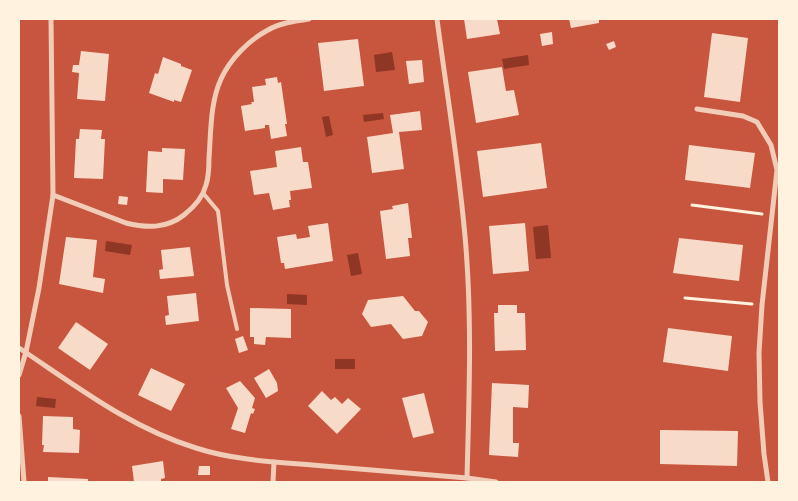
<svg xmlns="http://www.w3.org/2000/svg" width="798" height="501" viewBox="0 0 798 501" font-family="Manrope,sans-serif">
<rect width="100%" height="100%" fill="#c8553d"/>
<g fill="#8f3625">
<polygon points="392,52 395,70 376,72 374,55"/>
<polygon points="528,55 529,65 504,69 502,59"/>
<polygon points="383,113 384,119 364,122 363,115"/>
<polygon points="329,116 333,135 326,137 322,117"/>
<polygon points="548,225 551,258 536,259 533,227"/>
<polygon points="106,241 132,245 130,255 105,251"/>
<polygon points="358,253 362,274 351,276 347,255"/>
<polygon points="287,294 307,295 307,305 287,304"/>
<rect x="335" y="359" width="20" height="10"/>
<polygon points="37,397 56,399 55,408 36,406"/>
</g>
<g fill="#f7dbc8">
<polygon points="464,19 497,19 500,34 467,39"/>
<polygon points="569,19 599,19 599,23 571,28"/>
<polygon points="552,32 553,44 542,46 540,34"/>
<polygon points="712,33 748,38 740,102 704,97"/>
<polygon points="358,39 364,86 324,91 318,43"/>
<polygon points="614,41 616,47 609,50 606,44"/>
<polygon points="81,51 109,54 105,101 77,99 79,73 72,72 73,65 79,65"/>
<polygon points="163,57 181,64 181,66 192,70 181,102 174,100 174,102 149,93 155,73 158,74"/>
<polygon points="422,60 424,82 409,84 406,61"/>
<polygon points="502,67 506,91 514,90 519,115 476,123 468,72"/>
<polygon points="277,77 278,83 281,82 287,124 285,124 287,136 271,139 269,125 265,125 265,128 245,131 241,106 252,104 251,102 254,102 252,87 266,85 265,79"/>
<polygon points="420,111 422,130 399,132 404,169 372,173 367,137 393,133 390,115"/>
<polygon points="80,129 102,130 101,139 105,139 103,179 74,178 76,139 79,139"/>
<polygon points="541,143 547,188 483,197 477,151"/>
<polygon points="689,145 755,153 750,188 685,180"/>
<polygon points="301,147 303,162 308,162 312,188 290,191 291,200 289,200 290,207 273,210 269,193 254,195 250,171 277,167 275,151"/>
<polygon points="162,148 185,149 183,180 163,179 163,193 146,192 148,151 162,152"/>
<polygon points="119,196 128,197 127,205 118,204"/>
<polygon points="408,203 412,238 408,238 410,256 386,259 380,211 393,209 392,206"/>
<polygon points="328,223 333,261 285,269 284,263 281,263 277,237 296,234 297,239 310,237 308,226"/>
<polygon points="525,223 529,271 493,274 489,226"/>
<polygon points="66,237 97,240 93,277 105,279 103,293 59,284"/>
<polygon points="679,238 743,245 739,281 673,273"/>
<polygon points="190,247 194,276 160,279 159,270 163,269 161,250"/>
<polygon points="196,293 199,321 166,325 165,316 169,315 167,296"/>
<polygon points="403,296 415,311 419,311 428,322 422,336 403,339 391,324 371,327 362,314 368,300"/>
<polygon points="498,305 517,305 517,313 525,313 526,350 495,351 494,313 498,313"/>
<polygon points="250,308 291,309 291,338 266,337 265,345 254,344 254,337 250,337"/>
<polygon points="76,322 108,344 90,370 58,348"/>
<polygon points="668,328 732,336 728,371 663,362"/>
<polygon points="243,336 248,350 239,353 235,339"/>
<polygon points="151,368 185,384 171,411 138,395"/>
<polygon points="269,369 277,383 278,391 266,398 254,378"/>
<polygon points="240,381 255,398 252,408 255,409 253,414 251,413 245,433 231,429 238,408 226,388"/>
<polygon points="492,383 529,385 528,408 513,407 513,443 519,443 518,457 489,455"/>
<polygon points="322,391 331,400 335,397 342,404 348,398 361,409 337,434 308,406"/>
<polygon points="424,393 434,433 413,438 402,398"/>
<polygon points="43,416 73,417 73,429 80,430 79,453 43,452 44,445 42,445"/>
<polygon points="660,430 738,431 737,466 660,464"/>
<polygon points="163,461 165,478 161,479 161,482 134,482 132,466"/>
<polygon points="199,466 210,466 210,475 198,475"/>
<polygon points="48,477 88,479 88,482 48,482"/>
</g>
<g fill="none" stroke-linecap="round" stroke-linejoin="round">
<g stroke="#fff3e0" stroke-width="3">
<polyline points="692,205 762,214"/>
<polyline points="685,298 752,304"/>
</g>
<polyline stroke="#f1ccb7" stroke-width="4" points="203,193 218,211 227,285 237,329"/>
<g stroke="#f1ccb7" stroke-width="5">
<path d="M 437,19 C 447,95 460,171 466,248 C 472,324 469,401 467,478"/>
<polyline points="697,109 743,116 757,122 771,145 777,170 762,305 759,353 760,402 764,454 768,482"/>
<path d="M 53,195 L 126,223 C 146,228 166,229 184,215 C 194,207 203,197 206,185 C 209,176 209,167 209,158 C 211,132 210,103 221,79 C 230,59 249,40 268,30 C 280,23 295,21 309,19"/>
<path d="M 19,348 C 75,385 130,428 196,448 C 233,460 274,462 312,465 C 364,469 415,474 467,478 L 496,482"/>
<polyline points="19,375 26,352 39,288 53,195 51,19"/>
<polyline points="19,416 24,482"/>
<polyline points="273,482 274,462"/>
</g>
</g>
<rect width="798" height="501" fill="none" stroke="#fff3e0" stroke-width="40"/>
</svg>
